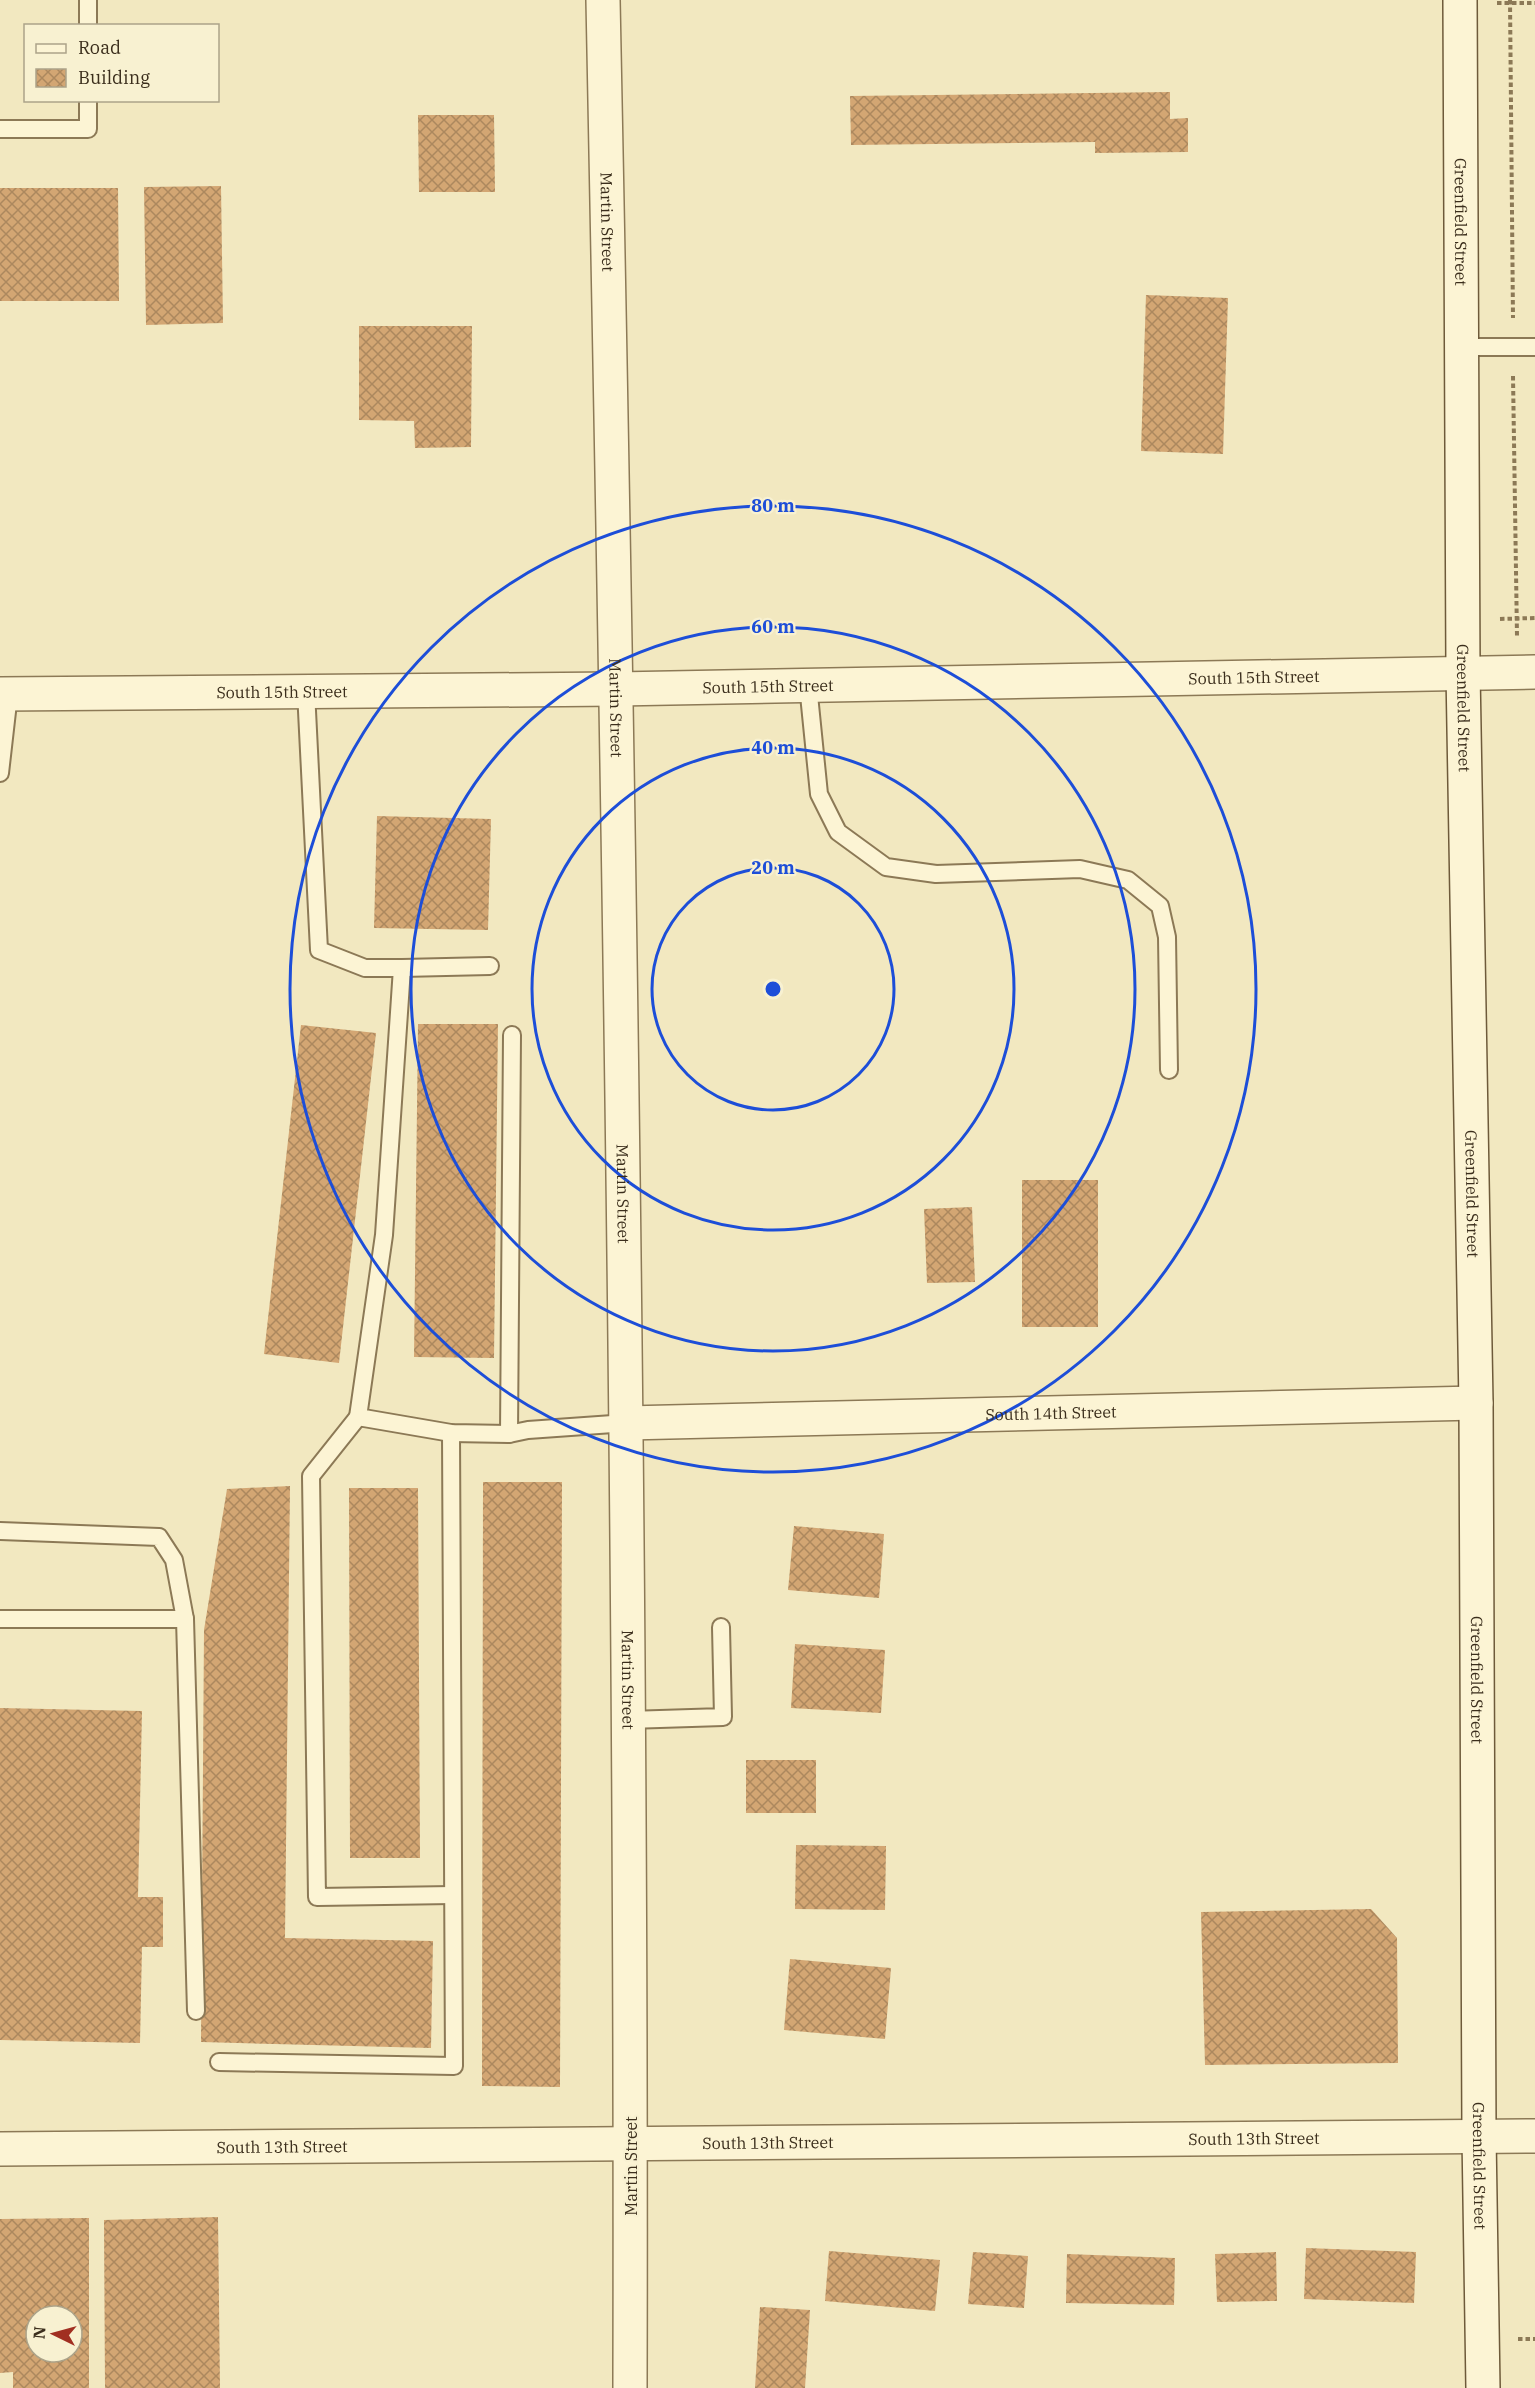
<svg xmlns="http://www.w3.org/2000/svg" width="1535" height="2388" viewBox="0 0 1535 2388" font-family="'IBM Plex Serif',serif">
<defs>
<pattern id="building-cross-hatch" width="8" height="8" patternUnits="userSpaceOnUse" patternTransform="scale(1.5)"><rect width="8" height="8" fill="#d3a673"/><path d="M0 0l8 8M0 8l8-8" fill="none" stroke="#ac885e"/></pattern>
</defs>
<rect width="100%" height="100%" fill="#f2e8c0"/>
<g fill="url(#building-cross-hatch)" fill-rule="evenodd">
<polygon points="1170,92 1170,119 1188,118 1188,152 1095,153 1095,142 851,145 850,96"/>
<polygon points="418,115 494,115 495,192 419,192"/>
<polygon points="221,186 223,323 146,325 144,187"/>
<polygon points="0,188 118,188 119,301 0,301"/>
<polygon points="1146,295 1228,298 1223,454 1141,451"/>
<polygon points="359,326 472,326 471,447 415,448 414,421 359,420"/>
<polygon points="377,816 491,819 488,930 374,928"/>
<polygon points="418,1024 498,1024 494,1358 414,1357"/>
<polygon points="301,1025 376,1033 339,1363 264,1354"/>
<rect x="1022" y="1180" width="76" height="147"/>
<polygon points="972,1207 975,1282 927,1283 924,1209"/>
<polygon points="483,1482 562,1482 560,2087 482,2086"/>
<polygon points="290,1486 285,1938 433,1941 431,2048 201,2042 204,1630 227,1489"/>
<polygon points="349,1488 418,1488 420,1858 350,1858"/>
<polygon points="794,1526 884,1534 879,1598 788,1590"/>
<polygon points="795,1644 885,1650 881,1713 791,1708"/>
<polygon points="0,1708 142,1711 138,1897 163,1897 163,1947 142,1947 140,2043 0,2040"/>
<rect x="746" y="1760" width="70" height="53"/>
<polygon points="796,1845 886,1846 885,1910 795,1909"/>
<polygon points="1371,1909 1397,1938 1398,2063 1205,2065 1201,1912"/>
<polygon points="790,1959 891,1968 885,2039 784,2030"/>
<polygon points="218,2217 220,2388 105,2388 104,2220"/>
<path d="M 89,2218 L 89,2388 L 13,2388 L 13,2372 L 0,2373 L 0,2219 ZM 36,2316 L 72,2316 L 72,2352 L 36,2352 Z"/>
<polygon points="1306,2248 1416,2252 1414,2303 1304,2299"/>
<polygon points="829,2251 940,2260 935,2311 825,2301"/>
<polygon points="973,2252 1028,2256 1024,2308 968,2304"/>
<polygon points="1276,2252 1277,2301 1217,2302 1215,2254"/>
<polygon points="1067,2254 1175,2258 1174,2305 1066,2303"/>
<polygon points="760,2307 810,2310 805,2388 755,2388"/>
</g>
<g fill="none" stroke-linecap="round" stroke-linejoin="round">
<defs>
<g id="service">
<polyline points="88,26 88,0"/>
<polyline points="0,129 88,129 88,100"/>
<polyline points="1463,347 1535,347"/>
<polyline points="808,685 819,794 838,832 886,867 936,874 1080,869 1128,880 1160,906 1167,937 1169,1070"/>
<polyline points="306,691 319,950 365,968 402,968 384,1235 358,1417 451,1433 509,1434 528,1430 627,1423"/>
<polyline points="0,773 9,694"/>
<polyline points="402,968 490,966"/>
<polyline points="358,1417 311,1476 317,1897 453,1895"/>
<polyline points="509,1434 512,1035"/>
<polyline points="0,1531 159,1537 174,1560 185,1619"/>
<polyline points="0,1619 185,1619 196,2011"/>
<polyline points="628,1720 723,1717 721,1627"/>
<polyline points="219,2062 454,2066 451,1433"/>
</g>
<g id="minor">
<path id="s1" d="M 603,0 C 619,796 632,1592 630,2388"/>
<path id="s2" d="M 0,694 L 617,689 L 1535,672"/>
<path id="s3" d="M 627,1423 L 1476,1403"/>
<path id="s4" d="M 0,2149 L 1535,2136"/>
</g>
<g id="secondary">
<path id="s5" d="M 1460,0 L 1463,672 L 1476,1403 L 1479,2136 L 1483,2388"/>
</g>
</defs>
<use href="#service" stroke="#8c7956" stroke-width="20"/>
<use href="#minor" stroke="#8c7956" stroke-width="36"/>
<use href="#secondary" stroke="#6e5a3a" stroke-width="36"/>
<g stroke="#8c7956" stroke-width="4" stroke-dasharray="4.5 3" stroke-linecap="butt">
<polyline points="1510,0 1513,318"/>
<polyline points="1497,3 1535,3"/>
<polyline points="1513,376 1517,636"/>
<polyline points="1500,619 1535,618"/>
<polyline points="1518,2339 1535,2339"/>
</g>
<use href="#service" stroke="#fcf4d4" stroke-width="16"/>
<use href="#minor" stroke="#fcf4d4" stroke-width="33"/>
<use href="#secondary" stroke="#fcf4d4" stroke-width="33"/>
</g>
<g fill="none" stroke="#1d4ed8" stroke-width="3">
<circle cx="773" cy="989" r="121"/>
<circle cx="773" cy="989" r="241"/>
<circle cx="773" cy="989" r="362"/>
<circle cx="773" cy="989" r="483"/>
</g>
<g text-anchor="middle" stroke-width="4.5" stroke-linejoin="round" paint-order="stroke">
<g font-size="16" fill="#3b2e1c" stroke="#f8f1d1">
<text dy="6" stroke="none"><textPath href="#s1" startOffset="222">Martin Street</textPath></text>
<text dy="6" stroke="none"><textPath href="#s5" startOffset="222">Greenfield Street</textPath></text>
<text dy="6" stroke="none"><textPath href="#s2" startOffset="1254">South 15th Street</textPath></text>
<text dy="6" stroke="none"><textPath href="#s2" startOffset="768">South 15th Street</textPath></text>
<text dy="6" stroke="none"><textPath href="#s2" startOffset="282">South 15th Street</textPath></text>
<text dy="6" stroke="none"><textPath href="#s1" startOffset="708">Martin Street</textPath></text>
<text dy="6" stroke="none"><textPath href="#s5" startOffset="708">Greenfield Street</textPath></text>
<text dy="6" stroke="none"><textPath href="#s1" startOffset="1194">Martin Street</textPath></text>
<text dy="6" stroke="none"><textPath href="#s5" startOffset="1194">Greenfield Street</textPath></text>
<text dy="6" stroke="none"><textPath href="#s3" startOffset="424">South 14th Street</textPath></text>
<text dy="6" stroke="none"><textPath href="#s1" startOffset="1680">Martin Street</textPath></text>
<text dy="6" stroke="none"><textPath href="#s5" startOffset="1680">Greenfield Street</textPath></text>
<text dy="6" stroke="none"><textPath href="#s4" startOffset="1254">South 13th Street</textPath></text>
<text dy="6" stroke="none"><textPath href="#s4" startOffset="768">South 13th Street</textPath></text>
<text dy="6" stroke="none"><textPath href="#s4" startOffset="282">South 13th Street</textPath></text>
<text transform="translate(631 2166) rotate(-90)" y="6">Martin Street</text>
<text dy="6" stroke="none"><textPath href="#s5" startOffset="2166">Greenfield Street</textPath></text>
</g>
</g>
<circle cx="773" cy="989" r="9" fill="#1d4ed8" stroke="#f8f1d1" stroke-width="3"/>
<g font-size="18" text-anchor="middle" font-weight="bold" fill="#1d4ed8" stroke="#f8f1d1" stroke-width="4.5" stroke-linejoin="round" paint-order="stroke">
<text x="773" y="512">80 m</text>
<text x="773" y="633">60 m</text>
<text x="773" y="754">40 m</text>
<text x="773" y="874">20 m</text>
</g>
<rect x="24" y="24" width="195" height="78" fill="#f8f1d1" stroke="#aca389" stroke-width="1.5"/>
<rect x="36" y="44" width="30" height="9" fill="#fcf4d4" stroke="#aca389" stroke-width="1.5"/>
<text x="78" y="54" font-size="18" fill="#3b2e1c">Road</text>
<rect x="36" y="69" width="30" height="18" fill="url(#building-cross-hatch)" stroke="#aca389" stroke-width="1.5"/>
<text x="78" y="84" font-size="18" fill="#3b2e1c">Building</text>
<g transform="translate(54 2334) rotate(275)"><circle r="28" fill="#f8f1d1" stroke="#aca389" stroke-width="1.5"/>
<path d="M0-4.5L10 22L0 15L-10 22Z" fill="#a12f21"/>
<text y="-9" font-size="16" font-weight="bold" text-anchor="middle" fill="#3b2e1c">N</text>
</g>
</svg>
